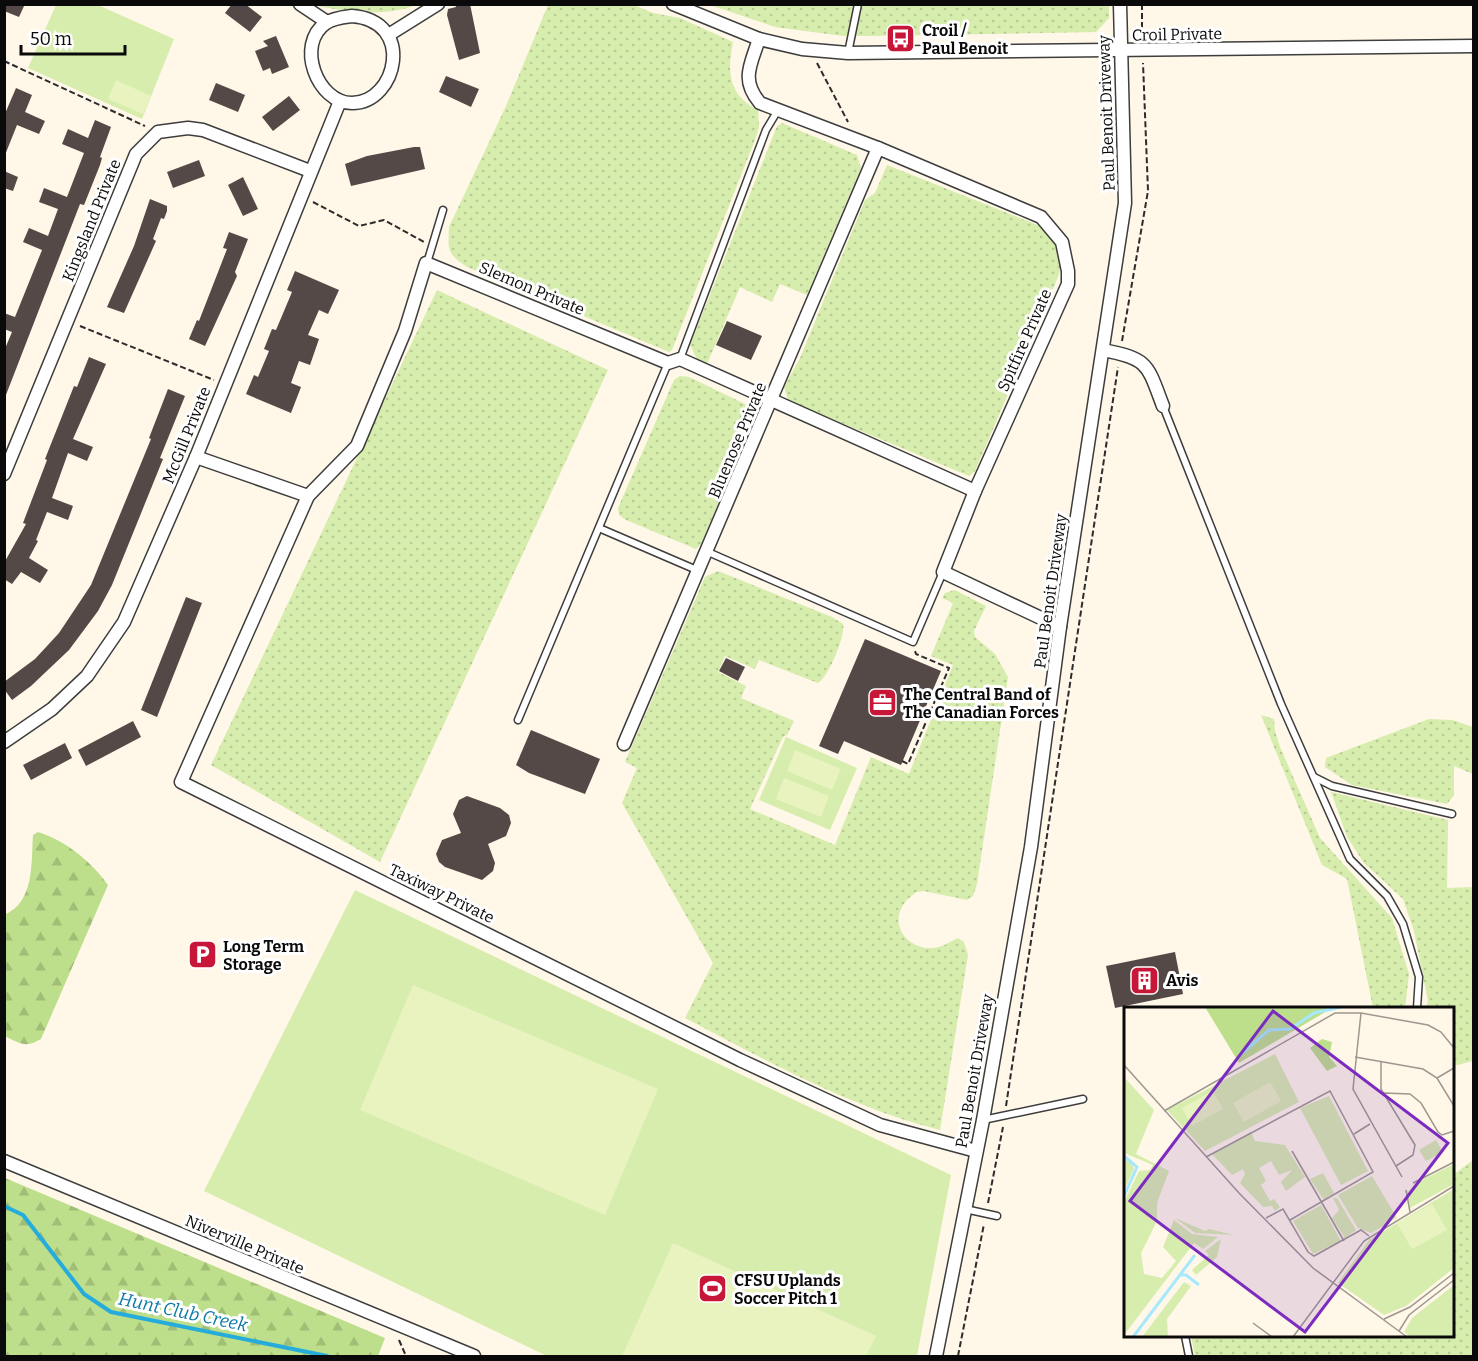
<svg xmlns="http://www.w3.org/2000/svg" width="1478" height="1361" viewBox="0 0 1478 1361" font-family="Bitter,serif">
<defs>
<pattern id="grass-dots" width="8" height="8" patternUnits="userSpaceOnUse" patternTransform="scale(1.5)"><rect width="8" height="8" fill="#d7edad"/><path d="M2 2h.1M6 6h.1" fill="none" stroke="#b7ca94" stroke-width="1.8" stroke-linecap="round"/></pattern>
<pattern id="forest-firs" width="22" height="20" patternUnits="userSpaceOnUse" patternTransform="scale(1.5)"><rect width="22" height="20" fill="#bddf8b"/><path d="M5 1l3.5 6h-7zM16 11l3.5 6h-7z" fill="#a1be77"/></pattern>
</defs>
<rect width="100%" height="100%" fill="#fff7e7"/>
<g fill="url(#grass-dots)">
<polygon points="1109,4 1109,18 1096,32 871,36 843,36 775,27 710,5"/>
<path d="M 314,5 L 416,5 C 389,17 342,12 314,5 Z"/>
<path d="M 548,5 L 634,5 L 653,13 L 680,18 L 733,42 C 727,72 728,95 758,110 L 759,127 L 755,140 L 672,350 L 669,352 L 467,267 C 447,253 448,251 449,227 L 506,106 Z"/>
<polygon points="782,123 857,155 861,168 807,295 780,284 772,302 740,287 707,364 697,359 690,345 777,126"/>
<path d="M 887,165 L 1040,226 C 1056,239 1065,256 1058,277 L 975,471 L 969,476 L 796,404 L 788,400 L 784,387 L 800,358 L 865,200 L 875,193 Z"/>
<polygon points="437,290 608,370 380,862 211,765"/>
<polygon points="680,376 689,377 747,405 752,415 751,425 701,544 696,549 626,520 619,515 618,508 674,380"/>
<path d="M 718,571 L 832,617 L 843,624 C 846,635 828,678 818,683 L 759,660 L 755,669 L 725,656 L 718,672 L 746,686 L 741,698 L 794,721 L 787,735 L 783,737 L 750,809 L 835,845 L 871,757 L 909,774 L 953,665 L 931,656 L 953,603 L 942,598 L 945,593 L 955,590 L 986,606 L 974,631 L 975,637 L 995,654 L 1008,677 L 977,884 L 973,896 L 967,900 L 924,891 L 916,892 C 910,897 904,902 901,909 C 891,930 912,950 933,948 C 941,948 951,941 958,938 L 964,942 L 968,955 L 940,1130 C 849,1107 767,1061 685,1018 L 713,963 L 622,803 L 637,768 L 625,762 L 702,584 L 705,577 Z"/>
<polygon points="1261,715 1274,719 1275,731 1280,747 1320,838 1392,918 1409,974 1405,1008 1373,1008 1347,879 1322,865"/>
<polygon points="1429,719 1452,720 1473,727 1473,774 1454,766 1454,795 1447,804 1352,785 1325,767 1326,758"/>
<polygon points="1331,792 1448,820 1447,888 1473,887 1473,1061 1453,1066 1452,1008 1426,1008 1428,1001 1414,931 1403,899 1364,863 1347,837"/>
<polygon points="1473,1160 1473,1356 1195,1356 1191,1336 1452,1336 1453,1175"/>
</g>
<g fill="url(#forest-firs)">
<path d="M 38,832 C 65,840 92,862 108,885 L 41,1039 C 26,1048 20,1044 5,1036 L 4,915 C 35,902 31,863 33,835 Z"/>
<polygon points="5,1178 385,1338 378,1356 5,1356"/>
</g>
<g fill="#d7edad">
<polygon points="56,5 98,5 174,39 142,119 28,68"/>
<polygon points="786,737 857,768 830,830 759,800"/>
<polygon points="355,890 951,1175 917,1356 547,1356 204,1191"/>
</g>
<g fill="#e9f3c0">
<polygon points="116,80 151,96 143,114 108,99"/>
<polygon points="795,750 841,769 832,790 787,771"/>
<polygon points="784,778 829,796 821,817 776,799"/>
<polygon points="413,985 658,1089 605,1215 360,1110"/>
<polygon points="673,1243 876,1336 866,1356 622,1356"/>
</g>
<g fill="none" stroke-linecap="round" stroke-linejoin="round">
<polyline stroke="#26acdb" stroke-width="4" points="4,1206 23,1215 84,1294 111,1312 327,1356"/>
</g>
<g fill="#544946">
<polygon points="4,4 25,4 19,17 4,11"/>
<polygon points="232,4 245,4 262,17 250,32 225,13"/>
<polygon points="455,4 470,4 480,53 459,60 447,15 448,9 456,7"/>
<polygon points="276,36 289,67 272,74 270,68 263,71 255,51 268,46 263,41"/>
<polygon points="446,76 479,89 471,107 439,92"/>
<polygon points="216,83 245,95 238,112 209,100"/>
<polygon points="16,88 32,95 25,112 45,121 39,134 17,125 5,155 4,116"/>
<polygon points="289,96 300,110 273,131 262,117"/>
<polygon points="95,120 111,127 100,157 102,158 100,165 84,205 80,204 4,400 4,351 12,332 4,329 4,313 15,317 42,250 23,242 29,228 48,236 58,209 39,202 44,188 67,197 84,153 62,144 68,129 88,138"/>
<polygon points="414,147 420,147 425,169 351,186 345,164 367,156"/>
<polygon points="199,160 205,176 173,188 167,172"/>
<polygon points="4,171 18,177 13,191 4,188"/>
<polygon points="243,177 258,209 243,216 228,185"/>
<polygon points="150,199 167,206 167,211 164,219 161,218 153,239 156,241 124,313 107,307 134,246"/>
<polygon points="229,232 248,239 235,272 237,276 205,346 189,339 197,320 199,321 227,249 223,248"/>
<polygon points="295,271 339,290 328,314 319,310 308,335 319,339 310,365 299,361 291,383 301,387 291,413 246,394 254,375 258,377 269,351 264,349 272,329 276,330 292,292 287,290"/>
<polygon points="727,321 762,336 751,360 716,345"/>
<polygon points="89,357 106,364 73,439 93,447 87,461 68,453 52,498 73,506 68,520 47,512 36,540 38,541 29,558 48,570 40,583 21,572 12,584 4,579 4,563 26,524 23,523 47,460 45,459 74,386 77,387"/>
<polygon points="168,389 185,396 160,458 163,459 112,585 98,611 69,650 31,686 12,700 4,689 4,682 35,659 59,633 91,585 151,439 149,438"/>
<polygon points="186,597 202,603 157,717 141,710"/>
<polygon points="865,639 941,671 901,765 844,741 838,754 819,746"/>
<polygon points="726,658 745,667 738,681 719,671"/>
<polygon points="133,721 141,737 86,766 78,750"/>
<polygon points="531,730 600,759 585,794 529,773 516,765"/>
<polygon points="65,743 72,758 31,780 23,765"/>
<polygon points="467,796 500,808 509,815 511,823 506,836 488,844 495,863 493,871 482,880 445,867 439,862 436,854 442,840 461,833 453,814 459,800"/>
<polygon points="1175,952 1183,994 1115,1008 1106,966"/>
</g>
<g fill="none" stroke-linecap="round" stroke-linejoin="round">
<defs>
<g id="lane">
<polyline points="848,53 858,4"/>
<polyline points="427,263 443,210"/>
<polyline points="680,359 766,130 778,110"/>
<polyline points="1163,406 1281,704 1350,859 1387,896 1403,924 1419,977 1417,1008"/>
<polyline points="599,528 699,571"/>
<polyline points="708,552 913,642 943,572"/>
<polyline points="518,720 668,363"/>
<polyline points="1314,777 1332,786 1452,814"/>
<polyline points="983,1120 1083,1099"/>
<polyline points="965,1209 997,1216"/>
<polyline points="1185,1336 1189,1356"/>
</g>
<g id="street">
<polyline points="300,4 327,22"/>
<polyline points="673,4 759,39 802,49 848,53 1474,46"/>
<path d="M 352,16 C 416,21 397,103 352,103 C 317,103 295,44 326,23 C 333,18 344,17 352,16 Z"/>
<polyline points="390,34 438,4"/>
<path d="M 759,39 C 751,64 740,80 760,103 L 878,148 L 1041,217 L 1062,242 L 1068,271 L 1068,284 L 975,491 L 943,572 L 1060,627"/>
<path d="M 1103,350 C 1149,359 1147,364 1163,406"/>
<polyline points="196,457 308,496"/>
<polyline points="4,474 136,154 158,132 188,128 203,130 310,171"/>
<polyline points="975,491 680,359 668,363 426,263 405,331 357,446 308,496 181,782 740,1060 880,1125 976,1151"/>
<polyline points="4,742 52,709 87,676 124,622 196,457 340,101"/>
<polyline points="624,744 878,148"/>
<polyline points="4,1161 474,1356"/>
<polyline points="936,1356 983,1120 1031,847 1060,627 1125,203 1120,4"/>
</g>
</defs>
<use href="#lane" stroke="#3d3d3d" stroke-width="9"/>
<use href="#street" stroke="#3d3d3d" stroke-width="15"/>
<g stroke="#2c2c2c" stroke-width="2" stroke-dasharray="6 3" stroke-linecap="butt">
<polyline points="1142,4 1142,36"/>
<polyline points="4,61 145,126"/>
<polyline points="817,63 848,122"/>
<polyline points="313,202 359,226 384,220 424,242"/>
<polyline points="80,326 214,380"/>
<polyline points="1122,341 1148,191 1143,63"/>
<polyline points="902,761 908,764 949,668 916,654 915,651"/>
<polyline points="1006,1106 1118,367"/>
<polyline points="988,1203 1003,1127"/>
<polyline points="399,1340 406,1356"/>
<polyline points="958,1356 984,1224"/>
</g>
<use href="#lane" stroke="#fff" stroke-width="6"/>
<use href="#street" stroke="#fff" stroke-width="12"/>
</g>
<defs>
<symbol id="bus-square" viewBox="-11 -11 22 22"><rect x="-9" y="-9" width="18" height="18" rx="4" fill="#c71637" stroke="#fff"/><path d="M-5-6H5V4H4V6H2V4H-2V6H-4V4H-5ZM-3.5-4V0h7V-4ZM-3.5 1.2v1.5H-2V1.2ZM2 1.2v1.5H3.5V1.2Z" fill="#fff"/></symbol>
<symbol id="office-square" viewBox="-11 -11 22 22"><rect x="-9" y="-9" width="18" height="18" rx="4" fill="#c71637" stroke="#fff"/><path d="M-6-3h4V-5.5h4V-3h4V5H-6ZM-1-4.5V-3h2v-1.5ZM-6 0V1H6V0Z" fill="#fff"/></symbol>
<symbol id="parking-square" viewBox="-11 -11 22 22"><rect x="-9" y="-9" width="18" height="18" rx="4" fill="#c71637" stroke="#fff"/><path d="M-3.5-5.5H1a3.5 3.5 0 0 1 0 7H-1V5.5H-3.5ZM-1-3.4V-.6H.8a1.4 1.4 0 0 0 0-2.8Z" fill="#fff"/></symbol>
<symbol id="building-square" viewBox="-11 -11 22 22"><rect x="-9" y="-9" width="18" height="18" rx="4" fill="#c71637" stroke="#fff"/><path d="M-4-6H4V6H1V3H-1V6H-4ZM-2.5-4.3h1.7v1.8h-1.7ZM.8-4.3h1.7v1.8H.8ZM-2.5-1h1.7V.8h-1.7ZM.8-1h1.7V.8H.8Z" fill="#fff"/></symbol>
<symbol id="stadium-square" viewBox="-11 -11 22 22"><rect x="-9" y="-9" width="18" height="18" rx="4" fill="#c71637" stroke="#fff"/><path d="M0-5a6.5 5 0 1 0 0 10a6.5 5 0 1 0 0-10ZM-3.5-1.8h7v3.6h-7Z" fill="#fff"/></symbol>
</defs>
<g fill-rule="evenodd">
<use href="#bus-square" x="884" y="22" width="33" height="33"/>
<use href="#office-square" x="866" y="686" width="33" height="33"/>
<use href="#parking-square" x="186" y="938" width="33" height="33"/>
<use href="#building-square" x="1128" y="964" width="33" height="33"/>
<use href="#stadium-square" x="696" y="1272" width="33" height="33"/>
</g>
<g text-anchor="middle" stroke-width="6" stroke-linejoin="round" paint-order="stroke">
<g font-size="16" font-weight="bold" fill="#0a0a0a" stroke="#fff" text-anchor="start">
<text x="922" y="36">Croil /<tspan x="922" dy="18">Paul Benoit</tspan></text>
<text x="903" y="700">The Central Band of<tspan x="903" dy="18">The Canadian Forces</tspan></text>
<text x="223" y="952">Long Term<tspan x="223" dy="18">Storage</tspan></text>
<text x="1166" y="986">Avis</text>
<text x="734" y="1286">CFSU Uplands<tspan x="734" dy="18">Soccer Pitch 1</tspan></text>
</g>
<g font-size="16" fill="#0a0a0a" stroke="#fff">
<text transform="translate(1177 34) rotate(-1)" y="6">Croil Private</text>
<text transform="translate(1106 113) rotate(-92)" y="6">Paul Benoit Driveway</text>
<text transform="translate(91 220) rotate(-68)" y="6">Kingsland Private</text>
<text transform="translate(532 288) rotate(23)" y="6">Slemon Private</text>
<text transform="translate(1024 340) rotate(-66)" y="6">Spitfire Private</text>
<text transform="translate(186 435) rotate(-68)" y="6">McGill Private</text>
<text transform="translate(737 440) rotate(-67)" y="6">Bluenose Private</text>
<text transform="translate(1050 591) rotate(-82)" y="6">Paul Benoit Driveway</text>
<text transform="translate(442 893) rotate(26)" y="6">Taxiway Private</text>
<text transform="translate(974 1071) rotate(-80)" y="6">Paul Benoit Driveway</text>
<text transform="translate(245 1244) rotate(23)" y="6">Niverville Private</text>
</g>
<g font-size="18" font-style="italic" fill="#0978a7" stroke="#fff">
<text transform="translate(183 1312) rotate(12)" y="6">Hunt Club Creek</text>
</g>
</g>
<g transform="translate(1124 1007)">
<rect width="330" height="330" fill="#fff7e7"/>
<path d="M 0,70 L 30,103 L 12,147 L 45,164 L 33,196 L 33,214 L 17,246 L 20,267 L 38,271 L 52,254 L 39,240 L 50,213 L 68,227 L 94,230 L 79,242 L 70,236 L 0,328 L 0,195 L 15,164 L 26,163 L 29,158 L 0,146 ZM 205,89 L 244,164 L 217,178 L 176,101 ZM 127,125 L 131,134 L 161,138 L 181,170 L 162,184 L 157,175 L 168,163 L 155,168 L 147,154 L 135,161 L 142,174 L 137,178 L 146,194 L 150,192 L 156,200 L 151,204 L 148,199 L 139,200 L 116,176 L 121,167 L 119,162 L 108,168 L 88,147 ZM 0,151 L 8,155 L 10,162 L 0,184 ZM 330,157 L 330,177 L 286,201 L 283,186 L 292,176 ZM 199,166 L 210,186 L 200,193 L 186,172 ZM 248,169 L 273,211 L 247,226 L 234,221 L 214,188 ZM 330,182 L 330,261 L 282,299 L 260,308 L 214,276 L 245,233 ZM 209,191 L 213,191 L 232,223 L 221,231 L 208,211 L 215,203 ZM 197,198 L 217,234 L 189,247 L 169,214 ZM 51,211 L 81,224 L 85,222 L 110,228 L 71,226 ZM 97,232 L 93,250 L 72,268 L 68,263 L 85,248 L 81,244 ZM 60,275 L 67,279 L 43,312 L 44,330 L 18,330 ZM 330,278 L 330,330 L 287,330 L 280,325 L 288,311 Z" fill="#d7edad"/>
<path d="M 81,0 L 224,0 L 203,4 L 115,56 ZM 198,32 L 208,35 L 205,50 L 213,59 L 203,64 L 186,41 Z" fill="#bddf8b"/>
<path d="M 151,47 L 175,95 L 81,144 L 43,103 ZM 312,133 L 319,145 L 302,154 L 295,143 Z" fill="#d7edad"/>
<path d="M 146,75 L 157,94 L 120,115 L 109,96 ZM 89,84 L 99,102 L 68,119 L 58,101 ZM 308,197 L 323,223 L 288,242 L 273,216 Z" fill="#e9f3c0"/>
<path fill="none" stroke="#a6e8fd" stroke-width="3" d="M 117,47 L 145,23 L 166,22 L 190,6 L 217,0M 0,149 L 13,160 L 0,189M 55,268 L 62,268 L 75,278M 9,330 L 71,248"/>
<path fill="none" stroke="#9d988f" stroke-width="1.5" d="M 237,6 L 229,82 L 278,170M 231,50 L 299,62 L 313,71 L 330,99M 257,54 L 257,82 L 291,138 L 289,148 L 272,159M 0,58 L 115,186 L 189,261 L 283,330M 313,71 L 330,61M 260,86 L 286,87 L 297,96 L 314,125 L 318,128 L 330,124M 40,104 L 211,6 L 237,6 L 304,18 L 317,25 L 330,41M 230,127 L 246,117M 168,144 L 220,234M 82,150 L 206,84 L 249,165 L 166,213M 289,176 L 330,155M 282,183 L 286,205M 142,211 L 159,202 L 184,245 L 190,249 L 237,223 L 245,229M 260,312 L 286,300 L 330,266M 129,316 L 148,330M 275,324 L 285,308 L 330,273M 169,330 L 240,234 L 330,179"/>
<path fill="#7b2cbf" fill-opacity="0.15" stroke="#7b2cbf" stroke-width="3" d="M 149,4 L 324,136 L 181,325 L 6,194 Z"/>
<rect width="330" height="330" fill="none" stroke="#0a0a0a" stroke-width="3"/>
</g>
<rect width="1478" height="1361" fill="none" stroke="#0a0a0a" stroke-width="12"/>
<path d="M21 45v9h104v-9" fill="none" stroke="#0a0a0a" stroke-width="3"/>
<text x="30" y="45" font-size="18" fill="#0a0a0a" stroke="#ffffff" stroke-width="4.5" paint-order="stroke">50 m</text>
</svg>
